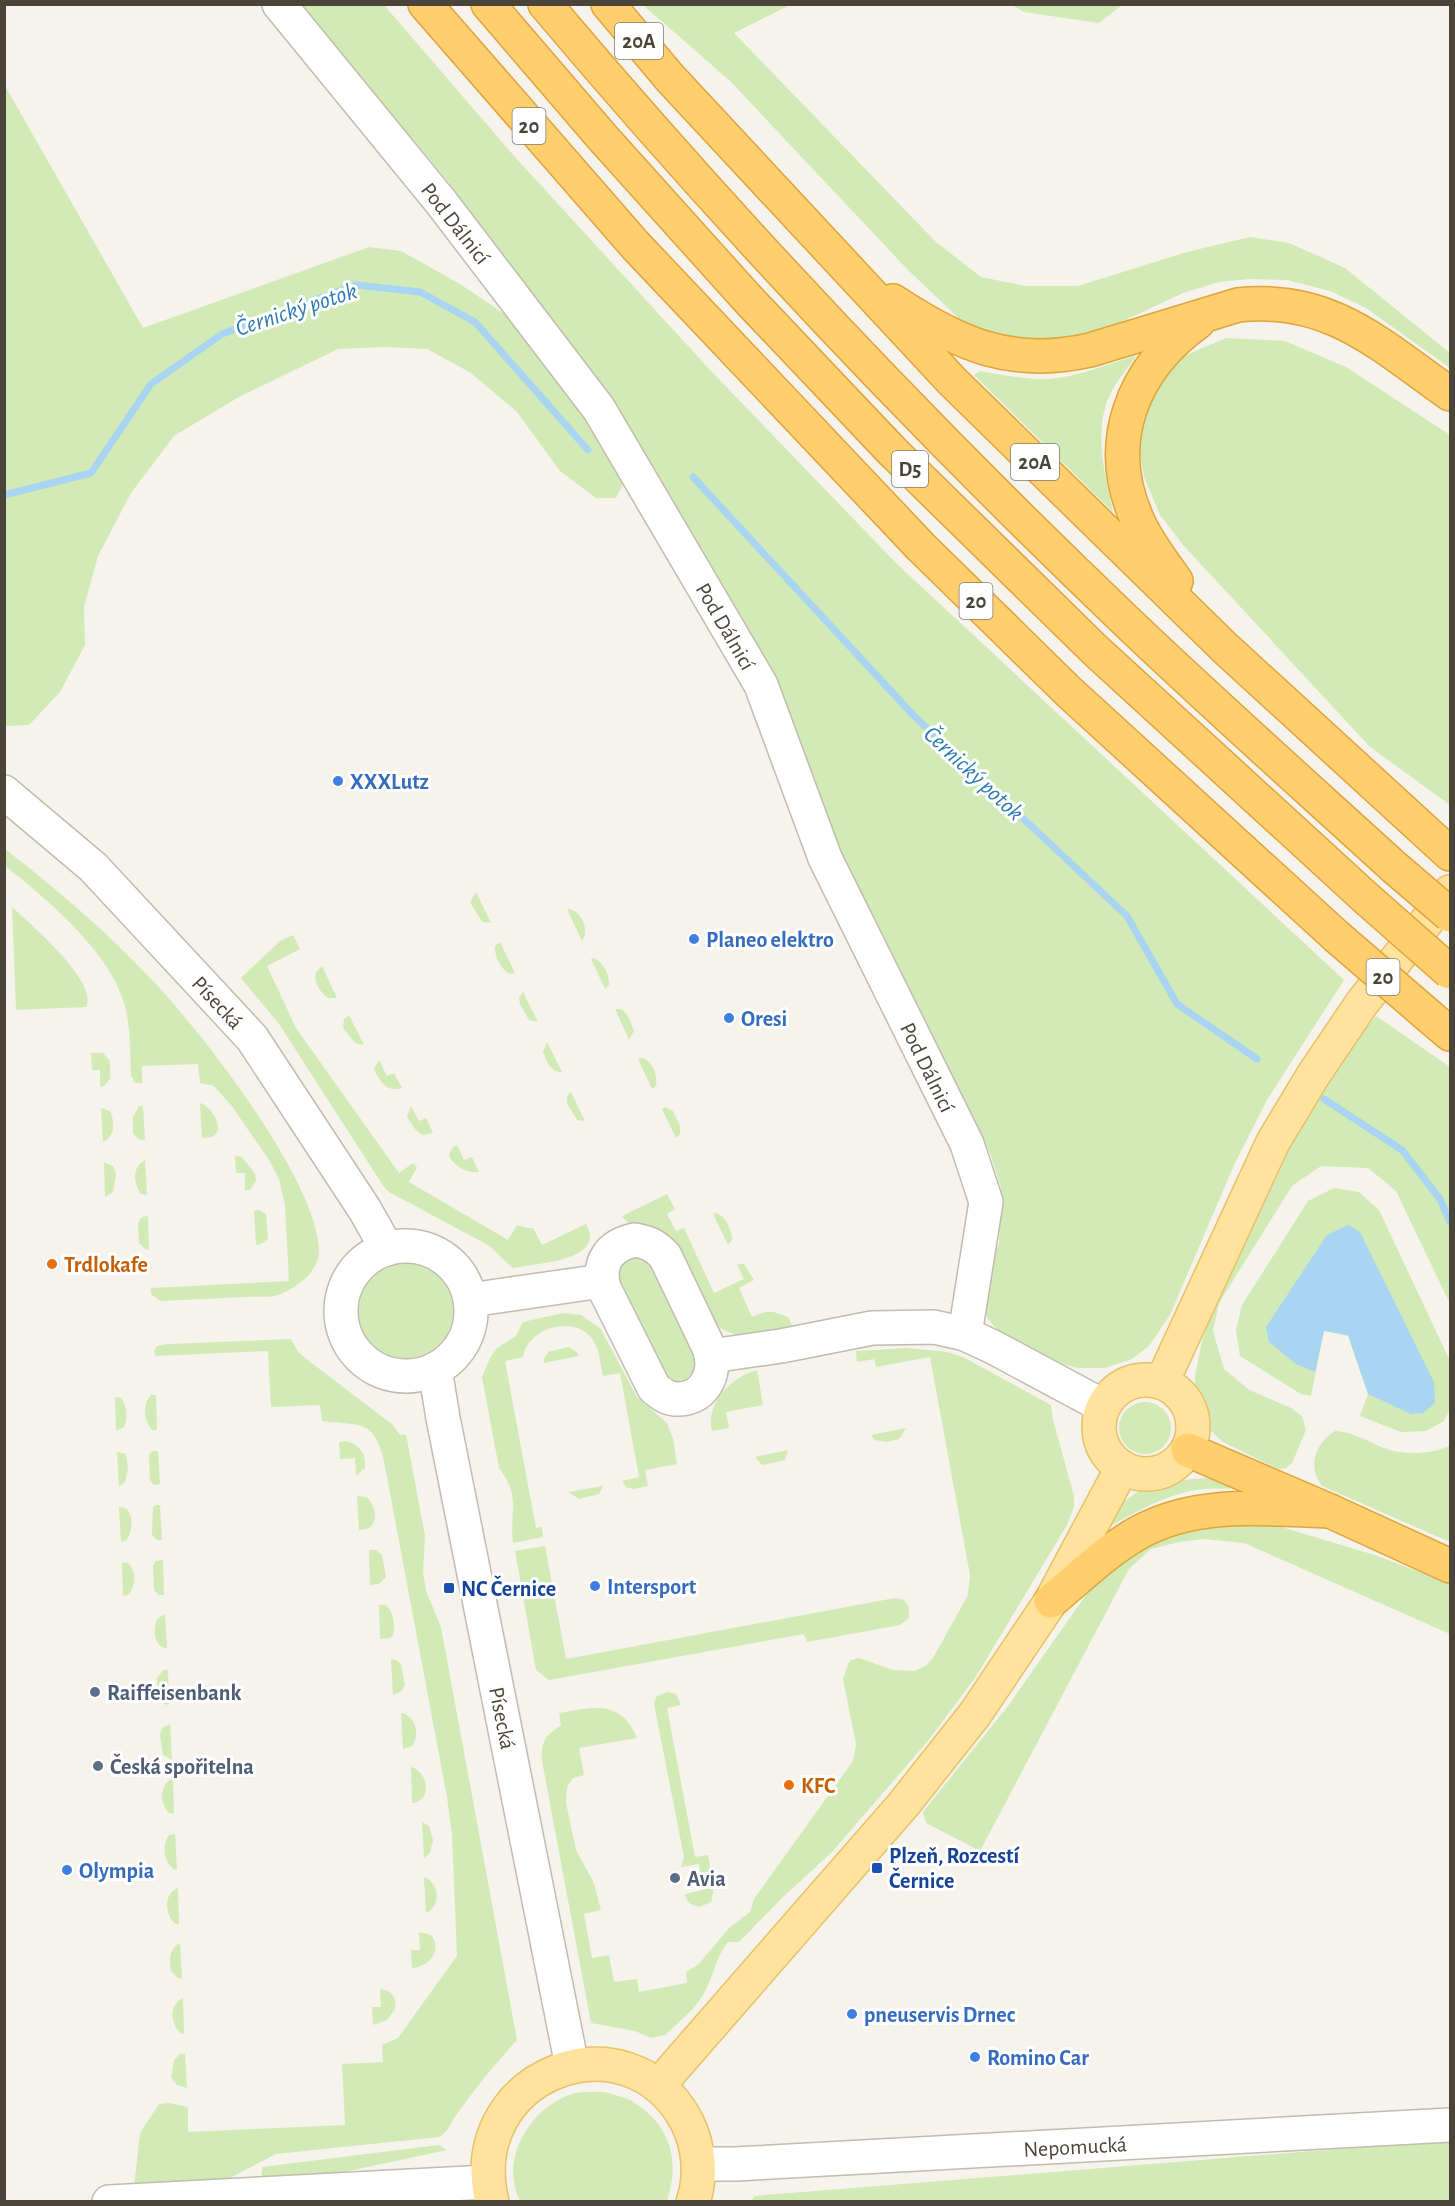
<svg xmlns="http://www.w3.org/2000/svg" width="1455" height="2206" viewBox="0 0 1455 2206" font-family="'Alegreya Sans',sans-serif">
<rect width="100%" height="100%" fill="#f6f3ec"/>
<g fill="#d2eab5">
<polygon points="300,5 384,5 515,157 711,371 897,564 1344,980 1267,1100 1234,1165 1170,1315 1149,1346 1132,1359 1105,1368 1078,1368 1047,1360 1000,1333 988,1319 981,1303 983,1279 999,1244 1001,1188 990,1153 842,865 620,423 448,181"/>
<polygon points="643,5 790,5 734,33 936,242 981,277 1026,286 1078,286 1187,252 1250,237 1289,243 1345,268 1450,353 1450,368 1366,308 1330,291 1287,280 1249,279 1219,282 1183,293 1108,328 1057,345 1017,344 968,327 907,269 730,81"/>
<polygon points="1012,5 1122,4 1122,5 1099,23 1024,12"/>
<polygon points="4,84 143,328 369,247 401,251 460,284 506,315 586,404 605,439 623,484 616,498 596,498 560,471 517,412 471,373 427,349 388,347 338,349 239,397 174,436 131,493 98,556 84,607 85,645 60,692 29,725 5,726"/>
<polygon points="1226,338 1285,341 1346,367 1450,435 1450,805 1370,747 1184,546 1160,515 1144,477 1137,435 1145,394 1179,358"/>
<path d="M 1137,355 C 1130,365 1122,375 1115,385 C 1091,424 1104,470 1113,512 L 974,375 L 980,371 C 1003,375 1027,380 1050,379 C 1080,376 1109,364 1137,355 Z"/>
<path d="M 5,849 C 57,889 109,934 154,982 C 202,1033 318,1181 319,1251 C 319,1261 313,1271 306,1278 C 299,1284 287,1292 278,1295 C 269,1298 256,1296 247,1297 C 218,1298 189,1300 160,1301 L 151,1294 L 151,1288 L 289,1281 L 285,1206 L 279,1179 L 269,1160 L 231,1105 L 214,1086 L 200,1083 L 198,1064 L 142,1066 L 142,1083 L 135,1083 L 131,1076 C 130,1052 131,1026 124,1003 C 110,952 46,898 5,866 Z"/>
<polygon points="476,892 491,923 482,922 470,902"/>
<path d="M 12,907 C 29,923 100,983 86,1007 L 16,1010 Z"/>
<path d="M 567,909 C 581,909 590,930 582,941 Z"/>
<path d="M 293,935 L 300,949 L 267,966 L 296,1028 L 399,1173 L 413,1163 L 417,1167 L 409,1182 L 508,1240 L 517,1225 L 526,1228 L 533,1228 L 542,1245 L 586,1224 C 607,1261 537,1263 514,1268 C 507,1265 496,1251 488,1245 L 389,1192 L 384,1187 L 279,1024 L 241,978 L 280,941 Z"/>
<path d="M 500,942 L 515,973 L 510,974 C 501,970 494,956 495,946 Z"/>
<path d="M 594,958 C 603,962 610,975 609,985 L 605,989 L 591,959 Z"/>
<path d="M 322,966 L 337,998 L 328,998 C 320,993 313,981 316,972 Z"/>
<polygon points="523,992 538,1022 529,1020 520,1004 519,998"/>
<path d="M 615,1009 L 621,1009 C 628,1013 631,1023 634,1031 L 629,1040 Z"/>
<polygon points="349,1015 364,1045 355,1043 343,1028 344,1019"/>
<polygon points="1376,1016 1450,1067 1450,1304 1396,1191 1368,1168 1321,1166 1292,1186 1219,1303 1213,1331 1224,1369 1249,1390 1291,1408 1302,1416 1306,1430 1292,1463 1286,1468 1278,1469 1223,1442 1210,1430 1195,1391 1195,1376 1201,1346 1213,1301 1276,1166 1327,1077"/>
<path d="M 547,1042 L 562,1072 C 550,1072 547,1062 543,1052 Z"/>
<polygon points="91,1053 103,1053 110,1061 110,1079 104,1086 100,1087 100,1070 92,1070"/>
<path d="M 642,1058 C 652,1061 658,1075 656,1086 L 652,1089 L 638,1059 Z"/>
<path d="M 379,1060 L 387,1076 L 394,1073 L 402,1088 C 387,1093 380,1082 374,1069 Z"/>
<polygon points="571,1092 585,1121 577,1120 567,1103 567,1096"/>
<path d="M 200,1103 C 211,1107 219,1120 218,1131 L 213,1137 L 202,1138 Z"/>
<polygon points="139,1106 143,1106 145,1140 140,1140 133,1134 133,1117"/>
<polygon points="411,1106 419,1121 426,1118 433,1133 422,1135 415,1129 407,1117"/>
<polygon points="665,1107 673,1111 680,1126 680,1134 676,1138 662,1109"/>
<path d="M 101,1108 L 110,1111 C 115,1122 115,1137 103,1142 Z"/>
<path d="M 457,1145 L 464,1160 L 472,1157 L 479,1172 C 468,1174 451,1165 449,1154 L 453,1147 Z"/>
<polygon points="235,1156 242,1157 255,1174 256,1181 250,1190 245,1190 245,1173 236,1173"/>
<path d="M 145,1160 L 147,1195 L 141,1194 C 133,1183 132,1167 145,1160 Z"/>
<polygon points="104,1162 113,1166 116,1174 113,1192 105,1197"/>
<polygon points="1334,1188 1359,1192 1379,1210 1450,1361 1450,1409 1444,1421 1426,1431 1401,1432 1360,1416 1368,1394 1348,1336 1324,1331 1311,1396 1301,1394 1240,1356 1236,1330 1242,1305 1308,1201"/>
<path d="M 667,1194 L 675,1209 L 667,1214 L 676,1231 L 684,1228 L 714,1293 L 744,1279 L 737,1264 L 744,1264 L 754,1280 L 739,1288 L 752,1317 C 770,1309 771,1311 788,1317 L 793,1327 L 797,1325 L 800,1330 C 772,1334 744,1343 719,1327 L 622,1216 Z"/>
<polygon points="259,1210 266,1214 268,1239 261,1244 256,1245 254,1211"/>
<path d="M 716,1213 C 726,1216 732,1231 732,1240 L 728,1245 L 713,1214 Z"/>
<polygon points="148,1216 149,1250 145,1249 139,1243 138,1223 142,1217"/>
<path d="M 635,1257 L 642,1258 L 650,1266 L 694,1357 L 695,1370 L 686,1379 L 676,1382 L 666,1376 L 620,1282 C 617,1269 622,1260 635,1257 Z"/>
<circle cx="406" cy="1311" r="47"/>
<path d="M 563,1313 L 581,1315 L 600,1328 L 637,1397 L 667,1423 L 673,1439 L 677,1464 L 645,1470 L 648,1486 L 634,1489 L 626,1487 L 622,1481 L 639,1477 L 620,1373 L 603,1376 C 600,1364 600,1350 593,1340 C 575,1314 528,1327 523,1357 L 505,1361 L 536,1528 L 542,1527 L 543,1537 L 513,1543 C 509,1512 522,1498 499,1468 L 482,1377 L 490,1358 L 497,1348 L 516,1336 L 523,1322 Z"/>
<path d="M 291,1339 L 298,1352 L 309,1361 L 393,1425 L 400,1435 L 406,1434 L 425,1536 L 423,1572 L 426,1591 L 441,1627 L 517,2040 C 496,2063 477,2086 459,2111 C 452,2119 449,2132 439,2137 L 276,2154 L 224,2181 L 134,2186 L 140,2133 L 159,2104 L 169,2103 L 188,2107 L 188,2132 L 345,2125 L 342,2064 L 383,2062 L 382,2045 L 398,2038 L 457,1956 L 452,1834 L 447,1797 L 384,1461 C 374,1417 357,1426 322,1421 L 320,1405 L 271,1407 L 268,1351 L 155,1356 L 154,1351 L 157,1346 L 168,1344 Z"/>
<polygon points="568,1347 577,1352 579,1356 544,1363 544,1359 548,1352"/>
<path d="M 907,1348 L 947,1352 L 963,1357 L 1051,1405 L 1053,1420 L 1074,1496 L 1074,1507 L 1067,1525 L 975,1678 L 927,1742 L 832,1852 L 783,1897 L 739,1942 L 728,1942 C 715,1958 714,1976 704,1993 C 695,2010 679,2022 665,2035 L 651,2038 L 635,2031 L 591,2023 L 542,1761 C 541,1743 545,1734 561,1726 L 559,1713 C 593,1707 621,1699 637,1738 L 579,1748 L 584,1775 L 573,1778 L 567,1787 L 566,1803 L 576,1850 L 594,1883 L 601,1910 L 584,1914 L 592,1958 L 609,1955 L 614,1982 L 637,1979 L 639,1992 L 687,1983 L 686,1972 L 698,1965 L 729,1928 L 750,1912 L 754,1899 L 853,1761 L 856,1744 L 843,1679 L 848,1664 L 851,1660 L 859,1658 L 893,1670 L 915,1671 L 927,1665 L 933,1658 L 968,1595 L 970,1575 L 930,1357 L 876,1367 L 874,1359 L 857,1362 L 856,1351 Z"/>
<path d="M 757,1370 L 763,1405 L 726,1412 L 729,1428 L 712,1431 C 705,1404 732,1376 757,1370 Z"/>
<path d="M 151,1395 L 156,1395 L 157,1430 L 152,1430 C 144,1421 142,1405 151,1395 Z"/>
<path d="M 115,1397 L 121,1398 C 127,1405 128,1418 124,1427 L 116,1431 Z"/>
<circle cx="1145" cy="1428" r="26"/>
<polygon points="906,1428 899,1439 887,1442 875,1440 871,1435"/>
<path d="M 1335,1431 C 1357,1432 1373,1446 1394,1451 C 1412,1455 1434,1453 1450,1446 L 1450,1542 L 1322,1486 C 1307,1467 1315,1443 1335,1431 Z"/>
<path d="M 346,1441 C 360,1444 366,1454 365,1468 L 356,1476 L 355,1458 L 340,1459 L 339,1442 Z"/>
<polygon points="788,1450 785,1460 762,1465 755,1457"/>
<polygon points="152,1451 158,1451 160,1484 154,1485 150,1480 149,1455"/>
<polygon points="117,1452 126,1454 128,1470 125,1482 119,1487"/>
<path d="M 1208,1478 L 1240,1488 C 1227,1489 1214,1488 1202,1489 C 1169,1493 1137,1511 1109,1527 L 1106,1527 L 1119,1505 L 1139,1491 L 1162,1488 L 1183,1480 Z"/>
<polygon points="603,1486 599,1494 579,1499 568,1492"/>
<path d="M 357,1496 L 366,1497 C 379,1507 379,1531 359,1530 Z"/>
<polygon points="156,1505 160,1505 162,1540 157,1540 152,1535 153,1507"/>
<path d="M 119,1507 L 126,1508 C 134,1517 133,1531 126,1541 L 121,1542 Z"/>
<polygon points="1187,1521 1268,1523 1378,1556 1450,1584 1450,1634 1244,1543 1204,1539 1179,1542 1151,1549 1129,1569 980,1851 926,1823 923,1812 1008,1706 1102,1572"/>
<polygon points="545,1546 566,1659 895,1598 904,1600 909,1607 909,1618 900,1625 807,1642 804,1634 549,1680 536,1670 515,1551"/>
<polygon points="369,1550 376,1550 382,1555 386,1577 379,1584 370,1585"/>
<polygon points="163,1560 164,1595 159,1595 154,1590 153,1565 156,1561"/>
<path d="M 122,1562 L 128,1563 C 137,1572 136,1586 128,1595 L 123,1596 Z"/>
<path d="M 379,1605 L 386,1605 C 393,1611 396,1626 393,1635 L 390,1638 L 380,1639 Z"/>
<path d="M 165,1614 L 167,1649 C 153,1645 153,1630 157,1619 Z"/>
<polygon points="391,1659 396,1660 401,1664 405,1686 400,1692 393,1695"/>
<polygon points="163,1670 168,1670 169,1705 164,1704 158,1696 157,1678"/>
<path d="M 667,1692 L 676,1694 L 681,1705 L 667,1708 L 695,1857 L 708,1855 L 714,1888 L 711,1902 L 700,1907 C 691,1905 687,1903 685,1894 L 703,1890 L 699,1864 L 681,1867 L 684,1857 L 654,1704 L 656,1697 Z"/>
<path d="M 401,1713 C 416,1715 420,1736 412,1746 L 403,1749 Z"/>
<polygon points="170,1724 172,1760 163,1755 160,1735 162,1728"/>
<path d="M 411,1767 C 428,1771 433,1801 412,1803 Z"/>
<path d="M 173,1778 L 174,1814 L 169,1813 C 159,1803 159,1785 173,1778 Z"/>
<polygon points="422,1822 429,1826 433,1840 430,1853 424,1858"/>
<path d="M 175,1834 L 177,1870 L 173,1869 C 163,1860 162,1845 169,1835 Z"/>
<path d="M 424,1877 C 440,1883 441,1906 426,1913 Z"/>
<path d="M 178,1888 L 179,1924 L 175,1924 C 165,1915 163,1893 178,1888 Z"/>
<path d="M 419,1932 L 431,1935 C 443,1950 429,1967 412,1968 L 411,1950 L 420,1950 Z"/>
<path d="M 180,1943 L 182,1979 L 178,1978 L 171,1971 C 170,1959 168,1950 180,1943 Z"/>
<path d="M 380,1989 C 392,1990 397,1998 395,2009 L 387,2020 L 373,2025 L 372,2007 L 381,2007 Z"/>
<path d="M 183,1998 L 184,2034 L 180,2033 C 171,2023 168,2005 183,1998 Z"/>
<polygon points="180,2054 185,2054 187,2088 177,2085 171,2078 174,2060"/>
<path d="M 604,2092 C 614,2095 627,2097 635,2103 C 671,2126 680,2162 667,2201 L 520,2201 C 499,2159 530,2108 572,2094 C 581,2091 594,2092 604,2092 Z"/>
<polygon points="1450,2140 1450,2201 751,2202 754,2196"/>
<polygon points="439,2145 447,2150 344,2172 273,2178 262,2176 262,2167"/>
</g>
<polygon fill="#a9d4f2" points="1348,1225 1360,1232 1434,1382 1435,1403 1423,1413 1411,1414 1368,1394 1348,1335 1324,1331 1315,1372 1296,1364 1269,1342 1266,1327 1327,1235"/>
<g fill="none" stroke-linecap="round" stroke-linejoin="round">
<g stroke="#a9d4f2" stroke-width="7">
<polyline points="693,477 915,717 1127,916 1177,1004 1257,1059"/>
<polyline points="4,495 91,473 151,384 222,334 356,285 420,292 475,322 588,450"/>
<polyline points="1324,1099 1402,1150 1440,1199 1450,1222"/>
</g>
<defs>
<g id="minor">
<polyline points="279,4 441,202 599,409 761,685 825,858 967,1144 986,1202 965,1334"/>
<polyline points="4,792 93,867 252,1038 365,1210 387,1249"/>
<path d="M 635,1240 C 648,1242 656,1246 665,1256 L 710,1350 C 717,1375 703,1401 675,1399 C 666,1398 660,1393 654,1388 L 604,1288 C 597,1262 610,1245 635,1240 Z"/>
<circle cx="406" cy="1311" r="65"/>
<polyline points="470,1300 602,1281"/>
<polyline points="711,1356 781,1346 872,1328 934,1327 965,1334 993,1347 1103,1406"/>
<polyline points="435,1369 443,1418 572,2066"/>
<polyline points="699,2164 736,2164 1450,2125"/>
<polyline points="109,2202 487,2182"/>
</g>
<g id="major">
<circle cx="1146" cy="1427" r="47"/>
<polyline points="1162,1382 1273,1142 1314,1074 1362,1003 1450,892"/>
<polyline points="658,2086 903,1805 975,1714 1051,1601 1122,1468"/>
<path d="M 492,2202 C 461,2074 628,2010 687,2122 C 699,2146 702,2176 693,2202"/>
</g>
<g id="highway">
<polyline points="425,4 636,246 921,547 1069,692 1336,936"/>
<polyline points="488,4 603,138 746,297 892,451 1095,650 1367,899"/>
<path d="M 545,4 C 727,220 921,425 1125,620 C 1213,704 1304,785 1394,867"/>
<polyline points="608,4 670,78 952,381 1225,648 1450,854"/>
<path d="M 893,301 C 958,344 1011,368 1090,350 L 1238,305 C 1330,295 1380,345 1450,394"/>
<path d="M 1176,581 C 1163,562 1146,541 1137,519 C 1103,443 1132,369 1198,322"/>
<polyline points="1430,1017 1450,1034"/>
<polyline points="1188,1450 1330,1511 1450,1566"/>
<path d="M 1051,1601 C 1079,1578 1106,1551 1138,1533 C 1197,1500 1265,1509 1330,1511"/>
</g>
</defs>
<use href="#minor" stroke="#c2bbae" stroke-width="36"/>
<use href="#major" stroke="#e6c16a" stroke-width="36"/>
<use href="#highway" stroke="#e0a43c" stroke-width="36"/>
<use href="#minor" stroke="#fff" stroke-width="33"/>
<use href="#major" stroke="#ffe39c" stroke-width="33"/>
<use href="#highway" stroke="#ffcf6e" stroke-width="33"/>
<defs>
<g id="highway-bridge">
<polyline points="1394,867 1450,915"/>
<polyline points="1367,899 1450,972"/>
<polyline points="1336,936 1430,1017"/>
</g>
</defs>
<use href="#highway-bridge" stroke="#e0a43c" stroke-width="36" stroke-linecap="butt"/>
<use href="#highway-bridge" stroke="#ffcf6e" stroke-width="33"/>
</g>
<g fill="#3f7fe0" stroke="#fff" stroke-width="2">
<circle cx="338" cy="781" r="6"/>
<circle cx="694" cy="939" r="6"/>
<circle cx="729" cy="1018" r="6"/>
<circle cx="595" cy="1586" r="6"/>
<circle cx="67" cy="1870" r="6"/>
<circle cx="852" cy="2014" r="6"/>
<circle cx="975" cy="2057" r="6"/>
</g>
<g fill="#e8710a" stroke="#fff" stroke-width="2">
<circle cx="52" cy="1264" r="6"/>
<circle cx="789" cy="1785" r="6"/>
</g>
<g fill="#1a4fb4" stroke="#fff" stroke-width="2">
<rect x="443" y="1582" width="12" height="12" rx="3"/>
<rect x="871" y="1862" width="12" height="12" rx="3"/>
</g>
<g fill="#5c6f8a" stroke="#fff" stroke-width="2">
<circle cx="95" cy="1692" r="6"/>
<circle cx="98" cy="1766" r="6"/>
<circle cx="675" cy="1878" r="6"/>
</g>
<g text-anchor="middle" stroke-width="6" stroke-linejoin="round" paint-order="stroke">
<g fill="#fff" stroke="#817c74" stroke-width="1.5">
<rect x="615" y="23" width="48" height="36" rx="4.5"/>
<rect x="512.5" y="108" width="33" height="36" rx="4.5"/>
<rect x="1011" y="444" width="48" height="36" rx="4.5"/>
<rect x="892" y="451" width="36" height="36" rx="4.5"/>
<rect x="959.5" y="583" width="33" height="36" rx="4.5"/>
<rect x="1366.5" y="959" width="33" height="36" rx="4.5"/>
</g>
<g font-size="21" font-weight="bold" fill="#4b4439">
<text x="639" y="48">20A</text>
<text x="529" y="133">20</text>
<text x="1035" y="469">20A</text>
<text x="910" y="476">D5</text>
<text x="976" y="608">20</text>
<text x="1383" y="984">20</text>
</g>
<g font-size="22" fill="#4b4439" stroke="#fff">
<text transform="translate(456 223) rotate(52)" y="8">Pod Dálnicí</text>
<text transform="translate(726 626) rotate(60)" y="8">Pod Dálnicí</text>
<text transform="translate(218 1002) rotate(47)" y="8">Písecká</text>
<text transform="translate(928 1067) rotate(64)" y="8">Pod Dálnicí</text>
<text transform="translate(503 1718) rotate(79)" y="8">Písecká</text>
<text transform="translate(1075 2146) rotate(-3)" y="8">Nepomucká</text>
</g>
<g font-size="22" font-weight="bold" fill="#366cbe" stroke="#fff" text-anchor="start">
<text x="350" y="789">XXXLutz</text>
<text x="706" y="947">Planeo elektro</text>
<text x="741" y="1026">Oresi</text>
<text x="607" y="1594">Intersport</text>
<text x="79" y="1878">Olympia</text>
<text x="864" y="2022">pneuservis Drnec</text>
<text x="987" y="2065">Romino Car</text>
</g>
<g font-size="22" font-weight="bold" fill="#c56008" stroke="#fff" text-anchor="start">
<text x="64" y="1272">Trdlokafe</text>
<text x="801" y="1793">KFC</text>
</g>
<g font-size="22" font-weight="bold" fill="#164399" stroke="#fff" text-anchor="start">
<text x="461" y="1596">NC Černice</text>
<text x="889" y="1863">Plzeň, Rozcestí<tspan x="889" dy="25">Černice</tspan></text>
</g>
<g font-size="22" font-weight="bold" fill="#4e5e75" stroke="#fff" text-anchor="start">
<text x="107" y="1700">Raiffeisenbank</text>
<text x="110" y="1774">Česká spořitelna</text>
<text x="687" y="1886">Avia</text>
</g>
<g font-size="24" font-style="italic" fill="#2e7ab2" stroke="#fff">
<text transform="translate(296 309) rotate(-18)" y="8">Černický potok</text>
<text transform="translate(974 773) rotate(43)" y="8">Černický potok</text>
</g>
</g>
<rect width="1455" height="2206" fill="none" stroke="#4b4439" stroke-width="12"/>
</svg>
